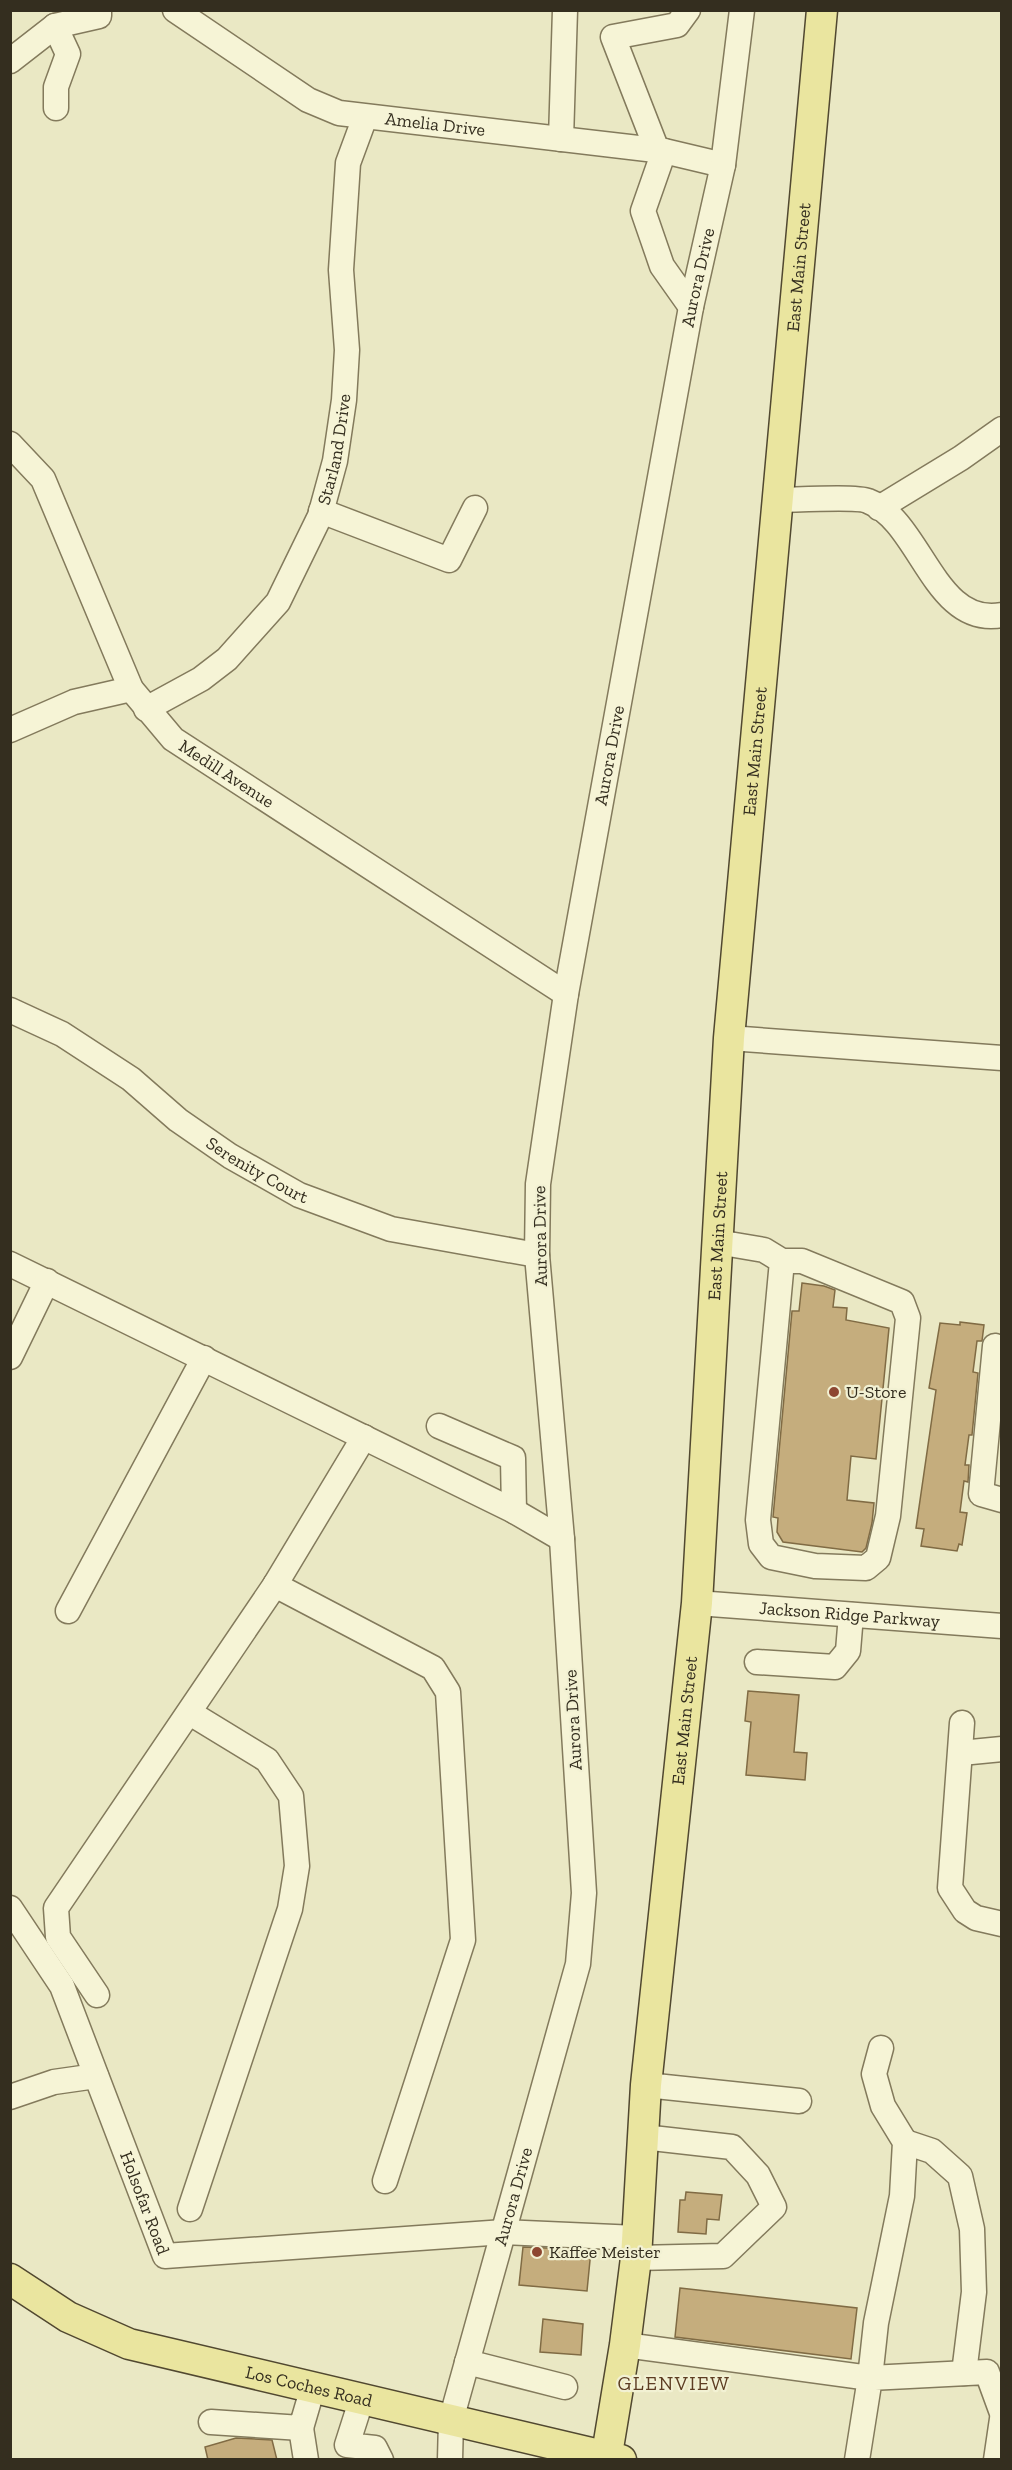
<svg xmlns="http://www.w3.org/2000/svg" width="1012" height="2470" viewBox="0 0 1012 2470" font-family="'Zilla Slab',serif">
<rect width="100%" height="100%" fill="#eae8c4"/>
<g fill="#c5ad7d" stroke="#806b44" stroke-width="1.5">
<polygon points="802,1283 824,1286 835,1290 833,1307 847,1308 846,1320 889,1328 876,1459 851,1456 847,1500 874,1503 872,1523 866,1548 862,1552 783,1542 777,1532 778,1518 773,1517 792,1311 799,1311"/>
<polygon points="960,1322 984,1325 982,1341 977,1341 973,1372 978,1373 972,1435 969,1435 965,1465 969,1465 968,1482 964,1481 960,1512 967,1513 962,1545 959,1544 957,1551 921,1546 924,1529 916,1528 936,1390 929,1388 940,1323 960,1325"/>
<polygon points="748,1691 799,1695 794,1752 807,1753 805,1780 746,1775 751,1722 745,1721"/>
<polygon points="686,2192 722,2195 719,2220 707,2219 706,2234 678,2232 680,2200 685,2200"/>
<polygon points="523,2247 591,2250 587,2291 519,2285"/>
<polygon points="680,2288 857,2308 851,2359 675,2337"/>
<polygon points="543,2319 583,2324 581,2355 540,2352"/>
<polygon points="236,2438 272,2440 277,2460 208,2460 205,2447"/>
</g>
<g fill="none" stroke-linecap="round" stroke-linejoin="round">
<defs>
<g id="minor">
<path id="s1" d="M 175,10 L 308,100 L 339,113 L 664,151 L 723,165"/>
<polyline points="55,26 68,54 56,87 56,108"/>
<polyline points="10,61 55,26 99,16 99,10"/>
<polyline points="561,139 565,10"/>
<polyline points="657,150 613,37 677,25 688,10"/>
<polyline points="664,151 643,211 662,266 691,307"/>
<path id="s2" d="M 10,444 L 43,479 L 131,689 L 173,739 L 566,994"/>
<path d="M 776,500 C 793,500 856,496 868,501 C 921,521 934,628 1002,615"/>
<polyline points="879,508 961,458 1002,429"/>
<polyline points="321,511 449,560 475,508"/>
<path id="s3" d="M 146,709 L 201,679 L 227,659 L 278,602 L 320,516 L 335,461 L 344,400 L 347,350 L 341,270 L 348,163 L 365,117"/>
<polyline points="10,730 74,702 131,689"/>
<path id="s4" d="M 10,1010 L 62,1034 L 131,1079 L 178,1120 L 230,1156 L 299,1195 L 391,1229 L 537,1255"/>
<polyline points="729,1038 1002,1058"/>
<polyline points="717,1242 764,1250 782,1261 802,1261 902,1302 908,1318 888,1516 878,1558 866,1568 815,1566 771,1557 761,1544 758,1520 782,1261"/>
<polyline points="10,1264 514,1511 562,1539"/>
<polyline points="995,1346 981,1494 1002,1500"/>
<polyline points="10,1357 47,1281"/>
<polyline points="439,1426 513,1458 514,1511"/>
<polyline points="275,1585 433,1668 448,1692 463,1940 385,2181"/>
<path id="s5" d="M 697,1603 L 1002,1626"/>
<polyline points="68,1611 204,1358"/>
<polyline points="757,1662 835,1667 848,1651 851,1615"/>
<polyline points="190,1713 267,1760 291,1796 297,1866 290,1909 190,2209"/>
<polyline points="962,1723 950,1888 965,1911 976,1918 1002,1924"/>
<polyline points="961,1753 1002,1749"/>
<path id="s6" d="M 10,1908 L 62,1986 L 165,2256 L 504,2232 L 637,2238"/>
<polyline points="97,1995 58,1937 56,1908 275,1585 364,1437"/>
<polyline points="646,2085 799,2101"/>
<polyline points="10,2097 54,2082 96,2076"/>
<polyline points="905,2142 932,2151 960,2176 972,2229 974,2292 964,2373"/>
<polyline points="636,2258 723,2256 774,2207 758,2175 732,2147 643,2137"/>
<polyline points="625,2345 870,2378 876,2323 902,2196 905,2142 883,2106 874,2074 881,2048"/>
<polyline points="467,2362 565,2387"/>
<polyline points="362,2398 347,2445 375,2448 381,2460"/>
<polyline points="211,2422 301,2428 313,2387"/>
<polyline points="301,2428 306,2460"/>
<path id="s7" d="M 450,2460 L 451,2420 L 578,1964 L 584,1893 L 562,1539 L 537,1255 L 538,1184 L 566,994 L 691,307 L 723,165 L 742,10"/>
<polyline points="857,2460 870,2378 987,2372 1002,2413"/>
<polyline points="996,2460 1002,2419"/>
</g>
<g id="major">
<path id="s8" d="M 10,2279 L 68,2317 L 129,2344 L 621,2460"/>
<path id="s9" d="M 606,2460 L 625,2345 L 636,2258 L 646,2085 L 697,1603 L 729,1038 L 822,10"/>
</g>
</defs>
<use href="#minor" stroke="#837a5c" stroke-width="27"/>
<use href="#major" stroke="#514830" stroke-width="33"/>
<use href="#minor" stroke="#f6f4d6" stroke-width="24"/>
<use href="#major" stroke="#eae59f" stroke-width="30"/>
</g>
<g fill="#8d4731" stroke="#f2f1d3" stroke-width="2">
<circle cx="834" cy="1392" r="6"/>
<circle cx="537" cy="2252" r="6"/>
</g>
<g text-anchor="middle" stroke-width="4.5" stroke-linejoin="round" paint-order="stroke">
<g font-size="18" fill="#342e1f" stroke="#f2f1d3">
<text dy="6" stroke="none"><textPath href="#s1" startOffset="291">Amelia Drive</textPath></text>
<text dy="6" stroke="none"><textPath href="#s9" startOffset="2202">East Main Street</textPath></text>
<text dy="6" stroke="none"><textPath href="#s7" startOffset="2216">Aurora Drive</textPath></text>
<text dy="6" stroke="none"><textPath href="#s3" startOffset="336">Starland Drive</textPath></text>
<text dy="6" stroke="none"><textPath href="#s9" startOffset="1716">East Main Street</textPath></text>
<text dy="6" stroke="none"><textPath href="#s7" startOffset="1730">Aurora Drive</textPath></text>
<text dy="6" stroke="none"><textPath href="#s2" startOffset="405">Medill Avenue</textPath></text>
<text dy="6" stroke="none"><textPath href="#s4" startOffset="296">Serenity Court</textPath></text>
<text transform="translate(540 1236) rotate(-91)" y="6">Aurora Drive</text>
<text dy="6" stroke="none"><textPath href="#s9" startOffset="1230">East Main Street</textPath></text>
<text dy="6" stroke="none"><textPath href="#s5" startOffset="153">Jackson Ridge Parkway</textPath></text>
<text transform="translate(573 1720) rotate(-93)" y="6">Aurora Drive</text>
<text dy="6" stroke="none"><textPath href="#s9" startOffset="744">East Main Street</textPath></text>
<text dy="6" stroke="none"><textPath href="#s7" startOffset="272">Aurora Drive</textPath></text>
<text dy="6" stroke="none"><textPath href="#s6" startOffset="326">Holsofar Road</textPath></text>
<text dy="6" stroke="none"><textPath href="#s8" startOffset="321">Los Coches Road</textPath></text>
</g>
<g font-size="18" fill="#342e1f" stroke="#f2f1d3" text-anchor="start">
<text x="846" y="1398">U-Store</text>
<text x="549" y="2258">Kaffee Meister</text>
</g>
<g font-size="20" letter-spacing="1.5" fill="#5d3d22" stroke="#f2f1d3">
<text x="674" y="2390">GLENVIEW</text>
</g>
</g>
<rect width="1012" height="2470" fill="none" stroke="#342e1f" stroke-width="24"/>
</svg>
